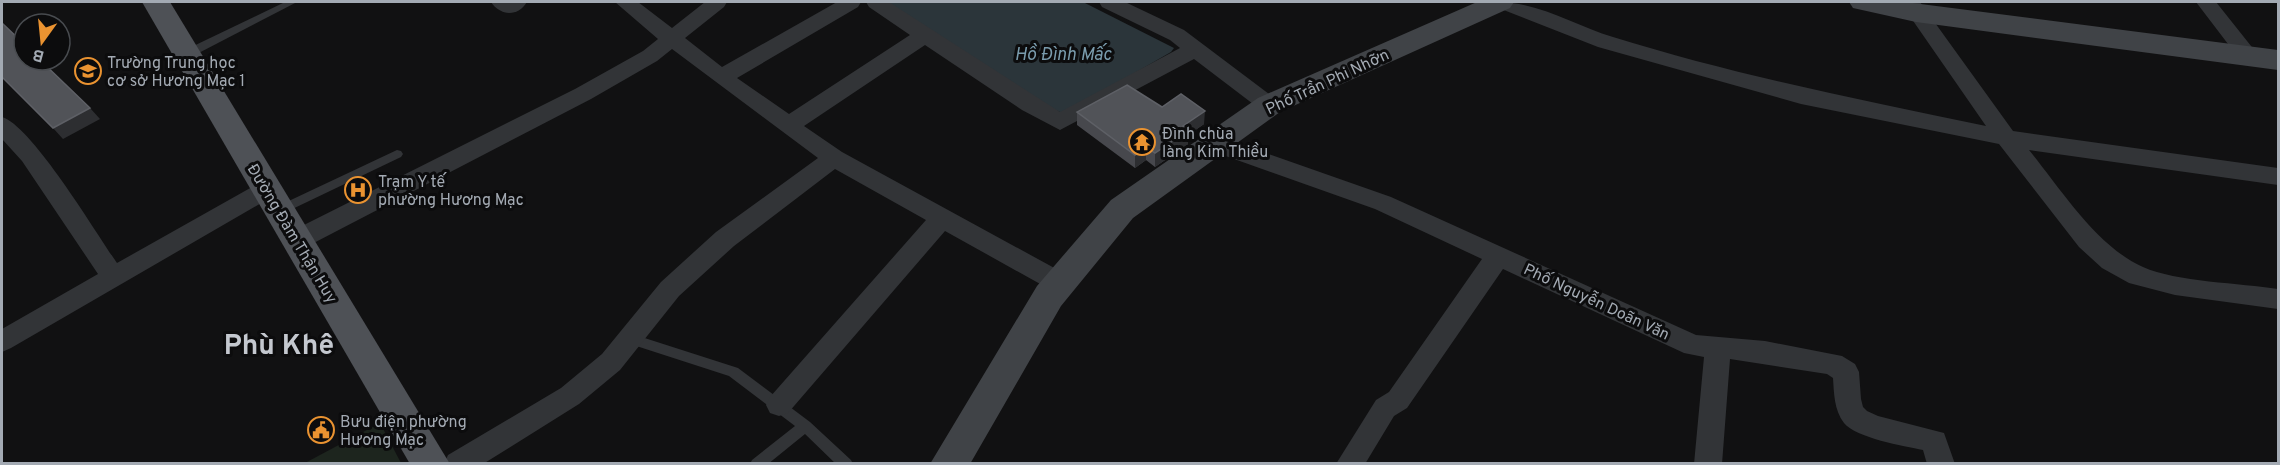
<svg xmlns="http://www.w3.org/2000/svg" width="2280" height="465" viewBox="0 0 2280 465" font-family="Overpass,sans-serif">
<rect width="100%" height="100%" fill="#111112"/>
<polygon fill="#1d251e" points="380,423 401,463 305,463"/>
<polygon fill="#2b353a" points="887,2 1083,2 1174,48 1171,52 1067,112 1062,113 1045,105"/>
<g fill="none" stroke-linecap="round" stroke-linejoin="round">
<g fill="#323437" fill-rule="evenodd">
<polygon points="285,2 297,2 191,57 183,57 182,54 183,51"/>
<polygon points="397,150 401,151 403,154 401,157 284,213 280,214 274,210 276,207"/>
<polygon points="629,333 738,368 810,422 851,460 853,464 836,464 805,434 768,464 750,464 752,460 795,426 729,376 624,342 623,338 624,334"/>
</g>
<g fill="#323437" fill-rule="evenodd">
<path d="M 491,2 L 527,2 C 518,17 500,16 491,2 Z"/>
<polygon points="615,2 638,2 672,28 705,2 727,2 724,7 685,38 722,67 837,2 861,2 858,7 737,78 789,114 910,35 869,7 866,2 889,2 1060,112 1180,48 1170,40 1102,7 1099,2 1125,2 1184,30 1277,100 1280,105 1277,110 1269,113 1261,110 1194,59 1060,130 1022,110 925,45 804,126 842,152 1069,276 1072,283 1069,290 1060,293 1051,290 945,231 788,413 779,416 770,413 766,405 770,397 926,220 835,169 734,246 679,296 620,370 579,404 483,464 444,464 448,455 561,388 602,354 661,282 716,232 818,158 672,49 657,61 591,99 306,247 297,249 288,247 285,240 288,233 575,89 643,51 658,39"/>
<path d="M 1493,2 C 1535,0 1574,25 1613,37 C 1735,75 1861,100 1986,126 L 1900,2 L 1920,2 L 2013,131 L 2278,168 L 2278,185 L 2029,150 C 2061,189 2096,246 2143,267 C 2176,282 2241,283 2278,289 L 2278,309 L 2175,295 L 2129,283 L 2102,268 L 2079,247 L 1999,144 L 1801,104 L 1598,47 L 1496,7 Z"/>
<polygon points="2196,2 2216,2 2255,51 2259,56 2255,61 2248,63 2241,61"/>
<path d="M 2,117 C 32,126 96,233 117,263 L 259,183 L 267,180 L 275,183 L 279,189 L 275,195 L 11,348 L 2,352 L 2,329 L 98,274 L 22,161 L 2,139 Z"/>
<path d="M 1214,135 L 1391,197 L 1696,335 L 1765,341 L 1842,356 L 1855,364 L 1859,372 L 1861,399 L 1863,407 L 1867,411 L 1878,416 L 1944,433 L 1955,464 L 1927,464 L 1923,450 C 1904,446 1856,438 1844,423 C 1834,410 1834,393 1833,378 L 1827,374 L 1730,359 L 1722,464 L 1694,464 L 1704,357 L 1684,353 L 1503,269 L 1407,408 L 1394,416 L 1365,464 L 1336,464 L 1376,400 L 1389,392 L 1482,259 L 1375,209 L 1206,149 L 1203,143 L 1206,137 Z"/>
</g>
<g fill="#404347" fill-rule="evenodd">
<polygon points="1477,2 1514,2 1510,8 1280,112 1133,218 1061,306 970,464 930,464 1037,286 1111,200 1258,98"/>
<polygon points="1849,2 1905,2 2278,50 2278,70 1916,22 1853,8"/>
</g>
<polygon fill="#4e5156" fill-rule="evenodd" points="142,2 170,2 450,464 410,464"/>
</g>
<polygon fill="#47484d" points="1162,107 1204,124 1188,135 1188,144 1155,167 1146,160 1135,168 1077,125 1077,112"/>
<g fill="#2d2e31">
<polygon points="90,108 100,119 63,139 53,128"/>
<polygon points="1205,111 1204,124 1188,135 1188,144 1155,167 1155,153 1183,126"/>
<polygon points="1146,147 1146,160 1135,168 1135,155"/>
</g>
<g fill="#515358" stroke="#5e6066" stroke-width="1.5">
<polygon points="2,23 24,44 24,60 40,60 90,108 53,128 2,77"/>
<polygon points="1127,85 1162,107 1181,94 1205,111 1183,126 1189,130 1155,153 1146,147 1135,155 1077,112"/>
</g>
<defs>
<symbol id="school-ring" viewBox="-11 -11 22 22"><circle r="9.5" fill="#0c0c0d" stroke="#ea9331" stroke-width="1.5"/><path d="M0-5L7-2L0 1L-7-2ZM-4 1L0 2.5L4 1V4Q0 6-4 4Z" fill="#ea9331"/></symbol>
<symbol id="temple-ring" viewBox="-11 -11 22 22"><circle r="9.5" fill="#0c0c0d" stroke="#ea9331" stroke-width="1.5"/><path d="M0-6L5-2H3V0L6.5 2.5H4V6H1.5V3h-3V6H-4V2.5H-6.5L-3 0V-2H-5Z" fill="#ea9331"/></symbol>
<symbol id="hospital-ring" viewBox="-11 -11 22 22"><circle r="9.5" fill="#0c0c0d" stroke="#ea9331" stroke-width="1.5"/><path d="M-5-5h3v3.5h4V-5h3V5h-3V1.5h-4V5h-3Z" fill="#ea9331"/></symbol>
<symbol id="civic-ring" viewBox="-11 -11 22 22"><circle r="9.5" fill="#0c0c0d" stroke="#ea9331" stroke-width="1.5"/><path d="M-.6-6.5H3V-4.5H.6V-3L4-1V1h2V6H-6V1h2V-1L-.6-3ZM-1.2 2.5V6h2.4V2.5Z" fill="#ea9331"/></symbol>
</defs>
<g fill-rule="evenodd">
<use href="#school-ring" x="73" y="56" width="30" height="30"/>
<use href="#temple-ring" x="1127" y="127" width="30" height="30"/>
<use href="#hospital-ring" x="343" y="175" width="30" height="30"/>
<use href="#civic-ring" x="306" y="415" width="30" height="30"/>
</g>
<g text-anchor="middle" stroke-width="6" stroke-linejoin="round" paint-order="stroke">
<g font-size="16" fill="#a3aab3" stroke="#0c0c0d" text-anchor="start">
<text x="107" y="68">Trường Trung học<tspan x="107" dy="18">cơ sở Hương Mạc 1</tspan></text>
<text x="1162" y="139">Đình chùa<tspan x="1162" dy="18">làng Kim Thiều</tspan></text>
<text x="378" y="187">Trạm Y tế<tspan x="378" dy="18">phường Hương Mạc</tspan></text>
<text x="340" y="427">Bưu điện phường<tspan x="340" dy="18">Hương Mạc</tspan></text>
</g>
<g font-size="16" fill="#a3aab3" stroke="#0c0c0d">
<text transform="translate(1327 81) rotate(-25)" y="6">Phố Trần Phi Nhỡn</text>
<text transform="translate(293 233) rotate(59)" y="6">Đường Đàm Thận Huy</text>
<text transform="translate(1597 301) rotate(25)" y="6">Phố Nguyễn Doãn Văn</text>
</g>
<g font-size="18" font-style="italic" fill="#7a9cad" stroke="#0c0c0d">
<text x="1063" y="60">Hồ Đình Mấc</text>
</g>
<g font-size="28" font-weight="bold" fill="#c4c8cf" stroke="#0c0c0d">
<text x="279" y="354">Phù Khê</text>
</g>
</g>
<rect width="2280" height="465" fill="none" stroke="#a3aab3" stroke-width="6"/>
<g transform="translate(42 42) rotate(195)"><circle r="28" fill="#0c0c0d" stroke="#484b4f" stroke-width="1.5"/>
<path d="M0-4.5L10 22L0 15L-10 22Z" fill="#ea9331"/>
<text y="-9" font-size="16" font-weight="bold" text-anchor="middle" fill="#a3aab3">B</text>
</g>
</svg>
